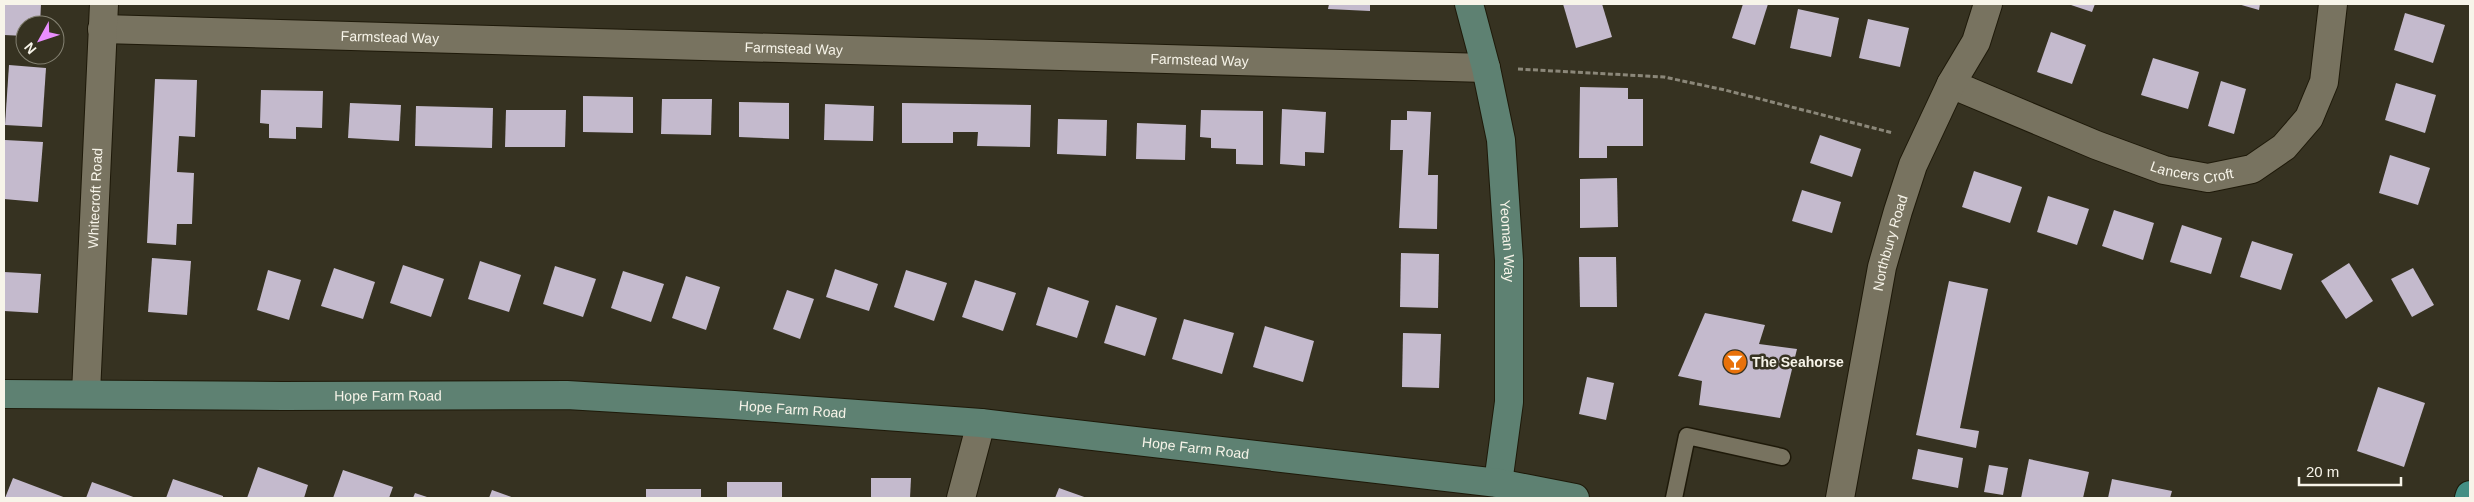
<svg xmlns="http://www.w3.org/2000/svg" width="2474" height="502" viewBox="0 0 2474 502" font-family="Arial,sans-serif">
<rect width="100%" height="100%" fill="#363221"/>
<g fill="#c4bacd">
<polygon points="4,4 41,4 40,25 25,25 25,36 4,35"/>
<polygon points="1329,4 1370,4 1370,11 1328,9"/>
<polygon points="1563,4 1602,4 1612,37 1576,48"/>
<polygon points="1743,4 1768,4 1755,45 1732,38"/>
<polygon points="2068,4 2095,4 2092,12"/>
<polygon points="2238,4 2260,4 2259,10"/>
<polygon points="1798,9 1839,18 1831,57 1790,48"/>
<polygon points="2405,13 2445,25 2433,63 2394,50"/>
<polygon points="1868,19 1909,28 1900,67 1859,58"/>
<polygon points="2051,32 2086,45 2072,84 2037,72"/>
<polygon points="2153,58 2199,72 2188,109 2141,95"/>
<polygon points="9,65 46,68 42,127 5,125"/>
<polygon points="155,79 197,80 195,137 179,136 177,172 194,173 192,224 177,224 176,245 147,243"/>
<polygon points="2221,81 2246,89 2234,134 2208,126"/>
<polygon points="2396,83 2436,95 2425,133 2385,120"/>
<polygon points="1580,87 1628,88 1628,99 1643,99 1643,146 1607,146 1607,158 1579,158"/>
<polygon points="261,90 323,91 322,128 296,127 296,139 269,138 269,124 260,123"/>
<polygon points="583,96 633,97 633,133 583,132"/>
<polygon points="662,99 712,99 711,135 661,134"/>
<polygon points="739,102 789,103 789,139 739,137"/>
<polygon points="350,103 401,105 399,141 348,138"/>
<polygon points="902,103 1031,105 1030,147 977,146 978,132 953,132 953,143 902,143"/>
<polygon points="825,104 874,106 873,141 824,140"/>
<polygon points="416,106 493,108 492,148 415,146"/>
<polygon points="1282,109 1326,112 1324,153 1305,152 1305,166 1280,164"/>
<polygon points="506,110 566,110 565,147 505,147"/>
<polygon points="1201,110 1263,111 1263,165 1236,164 1236,149 1211,148 1211,138 1200,137"/>
<polygon points="1407,111 1431,112 1428,175 1438,175 1437,229 1399,228 1403,150 1390,150 1391,120 1407,120"/>
<polygon points="1058,119 1107,120 1106,156 1057,154"/>
<polygon points="1137,123 1186,125 1185,160 1136,159"/>
<polygon points="1820,135 1861,149 1852,177 1810,163"/>
<polygon points="5,140 43,142 38,202 4,199"/>
<polygon points="2390,155 2430,168 2418,205 2379,193"/>
<polygon points="1974,171 2022,187 2010,223 1962,207"/>
<polygon points="1617,178 1618,227 1580,228 1580,179"/>
<polygon points="1802,190 1841,202 1832,233 1792,221"/>
<polygon points="2048,196 2089,209 2077,245 2037,232"/>
<polygon points="2114,210 2154,223 2143,260 2102,246"/>
<polygon points="2182,225 2222,238 2211,274 2170,262"/>
<polygon points="2252,241 2293,254 2281,290 2240,277"/>
<polygon points="1401,253 1439,254 1438,308 1400,307"/>
<polygon points="1579,257 1616,257 1617,307 1580,307"/>
<polygon points="152,258 191,261 187,315 148,312"/>
<polygon points="480,261 521,275 509,312 468,299"/>
<polygon points="2349,263 2373,301 2346,319 2321,281"/>
<polygon points="403,265 444,279 431,317 390,303"/>
<polygon points="555,266 596,279 583,317 543,304"/>
<polygon points="334,268 375,282 363,319 321,306"/>
<polygon points="2413,268 2434,305 2412,317 2391,279"/>
<polygon points="835,269 878,284 869,311 826,297"/>
<polygon points="268,270 301,280 289,320 257,310"/>
<polygon points="906,270 947,283 934,321 894,307"/>
<polygon points="623,271 664,284 651,322 611,308"/>
<polygon points="4,272 41,274 38,313 4,311"/>
<polygon points="686,276 720,287 706,330 672,318"/>
<polygon points="975,280 1016,293 1003,331 962,317"/>
<polygon points="1949,281 1988,289 1960,428 1979,431 1976,448 1916,435"/>
<polygon points="1048,287 1089,301 1077,338 1036,325"/>
<polygon points="787,290 814,299 800,339 773,329"/>
<polygon points="1116,305 1157,318 1145,356 1104,343"/>
<polygon points="1705,313 1765,325 1759,344 1797,349 1780,418 1699,405 1702,381 1678,376"/>
<polygon points="1184,319 1234,333 1222,374 1172,359"/>
<polygon points="1265,326 1314,341 1303,382 1253,367"/>
<polygon points="1403,333 1441,334 1439,388 1402,387"/>
<polygon points="1587,377 1614,383 1606,420 1579,414"/>
<polygon points="2378,387 2425,403 2404,467 2357,451"/>
<polygon points="1918,449 1963,458 1958,488 1912,479"/>
<polygon points="2029,459 2089,472 2083,498 2021,498"/>
<polygon points="1989,465 2008,468 2003,495 1984,492"/>
<polygon points="258,467 308,485 304,498 247,498"/>
<polygon points="343,470 393,487 389,498 333,498"/>
<polygon points="13,478 66,498 5,498"/>
<polygon points="871,478 911,478 910,498 871,498"/>
<polygon points="173,479 223,496 223,498 166,498"/>
<polygon points="2112,479 2172,491 2170,498 2108,498"/>
<polygon points="92,482 117,491 136,498 86,498"/>
<rect x="727" y="482" width="55" height="16"/>
<polygon points="1059,488 1087,498 1055,498"/>
<rect x="646" y="489" width="55" height="9"/>
<polygon points="492,490 514,498 489,498"/>
<polygon points="415,493 430,498 413,498"/>
</g>
<g fill="none" stroke-linecap="round" stroke-linejoin="round">
<defs>
<polyline id="lane" points="1674,498 1687,436 1782,457"/>
<g id="street">
<path id="s1" d="M 102,29 L 1486,68"/>
<path id="s2" d="M 1951,84 L 2096,145 L 2164,170 L 2208,178 L 2252,169 L 2284,147 L 2309,118 L 2324,82 L 2333,4"/>
<path id="s3" d="M 86,393 L 104,4"/>
<polyline points="961,498 981,423"/>
<path id="s4" d="M 1840,498 L 1882,267 L 1898,211 L 1913,165 L 1951,84 L 1976,42 L 1988,4"/>
</g>
<g id="secondary">
<path id="s5" d="M 1469,4 L 1486,68 L 1501,140 L 1509,260 L 1509,402 L 1498,483"/>
<path id="s6" d="M 4,394 L 283,396 L 567,395 L 734,405 L 981,423 L 1498,483 L 1575,498"/>
</g>
<polyline id="primary" points="2469,498 2470,495"/>
</defs>
<use href="#lane" stroke="#1e1909" stroke-width="19"/>
<use href="#street" stroke="#1e1909" stroke-width="30"/>
<use href="#secondary" stroke="#1e1909" stroke-width="30"/>
<use href="#primary" stroke="#1e1909" stroke-width="30"/>
<polyline stroke="#8b8779" stroke-width="3" stroke-dasharray="5 2.5" stroke-linecap="butt" points="1518,69 1664,77 1725,90 1893,133"/>
<use href="#lane" stroke="#787360" stroke-width="16"/>
<use href="#street" stroke="#787360" stroke-width="28"/>
<use href="#secondary" stroke="#5e8172" stroke-width="28"/>
<use href="#primary" stroke="#448f84" stroke-width="28"/>
</g>
<defs>
<symbol id="bar-disc" viewBox="-11 -11 22 22"><circle r="9.5" fill="#e8710a" stroke="#363221"/><path d="M-6-5H6L.8 .8V4.5H3.5V6h-7V4.5H-.8V.8Z" fill="#fff"/></symbol>
</defs>
<g fill-rule="evenodd">
<use href="#bar-disc" x="1721" y="348" width="28" height="28"/>
</g>
<g text-anchor="middle" stroke-width="5" stroke-linejoin="round" paint-order="stroke">
<g font-size="14" fill="#f7f4e9" stroke="#363221">
<text dy="5" stroke="none"><textPath href="#s1" startOffset="288">Farmstead Way</textPath></text>
<text dy="5" stroke="none"><textPath href="#s1" startOffset="692">Farmstead Way</textPath></text>
<text dy="5" stroke="none"><textPath href="#s1" startOffset="1098">Farmstead Way</textPath></text>
<text dy="5" stroke="none"><textPath href="#s2" startOffset="258">Lancers Croft</textPath></text>
<text dy="5" stroke="none"><textPath href="#s3" startOffset="195">Whitecroft Road</textPath></text>
<text dy="5" stroke="none"><textPath href="#s5" startOffset="241">Yeoman Way</textPath></text>
<text dy="5" stroke="none"><textPath href="#s4" startOffset="260">Northbury Road</textPath></text>
<text dy="5" stroke="none"><textPath href="#s6" startOffset="384">Hope Farm Road</textPath></text>
<text dy="5" stroke="none"><textPath href="#s6" startOffset="789">Hope Farm Road</textPath></text>
<text dy="5" stroke="none"><textPath href="#s6" startOffset="1194">Hope Farm Road</textPath></text>
</g>
<g font-size="14" font-weight="bold" fill="#f7f4e9" stroke="#363221" text-anchor="start">
<text x="1752" y="367">The Seahorse</text>
</g>
</g>
<rect width="2474" height="502" fill="none" stroke="#f7f4e9" stroke-width="10"/>
<g transform="translate(40 40) rotate(230)"><circle r="24" fill="#363221" stroke="#838071"/>
<path d="M0-4L9 19L0 12L-9 19Z" fill="#e98efe"/>
<text y="-8" font-size="14" font-weight="bold" text-anchor="middle" fill="#f7f4e9">N</text>
</g>
<path d="M2299 477v8h102v-8" fill="none" stroke="#f7f4e9" stroke-width="2.5"/>
<text x="2306" y="477" font-size="15" fill="#f7f4e9" stroke="#363221" stroke-width="4" paint-order="stroke">20 m</text>
</svg>
